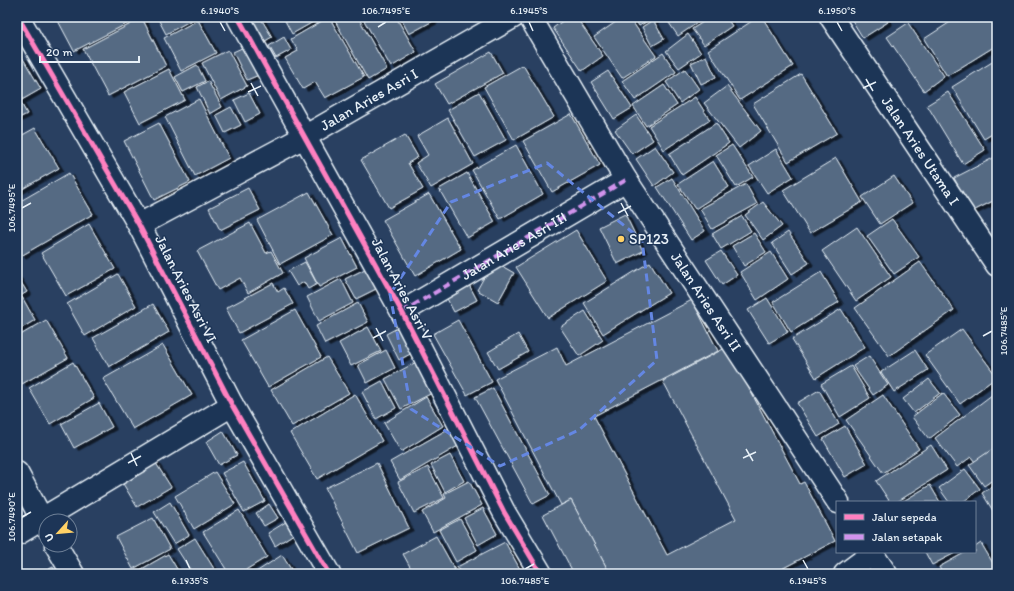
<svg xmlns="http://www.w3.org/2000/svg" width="1014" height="591" viewBox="0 0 1014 591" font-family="Itim,sans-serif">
<defs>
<filter id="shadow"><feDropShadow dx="4.5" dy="2.5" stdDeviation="0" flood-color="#0009"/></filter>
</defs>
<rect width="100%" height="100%" fill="#294061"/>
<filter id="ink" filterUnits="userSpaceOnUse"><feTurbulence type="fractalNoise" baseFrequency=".025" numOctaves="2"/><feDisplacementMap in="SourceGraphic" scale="8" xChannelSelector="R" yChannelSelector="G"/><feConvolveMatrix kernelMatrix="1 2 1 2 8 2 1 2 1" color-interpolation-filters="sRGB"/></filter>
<g filter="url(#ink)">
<g fill="#556a83" stroke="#e8f1f8" filter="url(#shadow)">
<polygon points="56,17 137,17 138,18 74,51"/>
<polygon points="157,17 197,17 166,34"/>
<polygon points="248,17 260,17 272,37 260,44"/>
<polygon points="283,17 322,17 292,34"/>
<polygon points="329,17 364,77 325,98 315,82 303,89 285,58 298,51 291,39"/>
<polygon points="337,17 358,17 387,69 368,80 334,19"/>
<polygon points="362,17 396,17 416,52 391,67"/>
<polygon points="400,17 431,17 433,21 409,34"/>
<polygon points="568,17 576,17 603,56 582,71 553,28"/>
<polygon points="623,17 629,17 656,56 622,78 594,37"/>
<polygon points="634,17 654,17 639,26"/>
<polygon points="665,17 706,17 678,36"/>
<polygon points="711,17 726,17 732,26 704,45 692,29"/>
<polygon points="758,17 762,17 793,66 740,100 708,50"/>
<polygon points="850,17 885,17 888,22 863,38"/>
<polygon points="958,17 997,17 997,45 947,76 924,39"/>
<polygon points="142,18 166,66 108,96 83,49"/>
<polygon points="198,20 216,53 181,71 164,38"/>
<polygon points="653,20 664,39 652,46 642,27"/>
<polygon points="908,23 944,76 924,91 887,37"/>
<polygon points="688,34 701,53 679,68 666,51"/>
<polygon points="284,37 291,50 276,58 269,46"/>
<polygon points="244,47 259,75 247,80 233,52"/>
<polygon points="228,50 247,86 221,100 202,63"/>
<polygon points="491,52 503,73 447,104 435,84"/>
<polygon points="663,53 676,72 635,100 622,81"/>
<polygon points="706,56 716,77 701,84 691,63"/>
<polygon points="22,57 41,89 20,101 27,114 17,119 17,60"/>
<polygon points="997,59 997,131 984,139 952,87"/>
<polygon points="197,65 205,81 183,92 175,77"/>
<polygon points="523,65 554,117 514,140 484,87"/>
<polygon points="169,69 185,100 140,123 124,92"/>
<polygon points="685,69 699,89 680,103 666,82"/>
<polygon points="608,71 632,108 614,119 591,82"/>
<polygon points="801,74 837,133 788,162 753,104"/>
<polygon points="208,81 222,107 210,114 197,87"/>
<polygon points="664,85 677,105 646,126 633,106"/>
<polygon points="727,86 761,131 739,148 704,103"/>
<polygon points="479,92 506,140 475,157 448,110"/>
<polygon points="948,92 985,150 963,164 927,105"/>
<polygon points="249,93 260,114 245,122 234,100"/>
<polygon points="695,97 710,120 664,150 649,126"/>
<polygon points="199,99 229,158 195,176 165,117"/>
<polygon points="231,107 241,125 225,133 216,115"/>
<polygon points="571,114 600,165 552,192 523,141"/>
<polygon points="636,115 653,140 632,154 615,130"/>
<polygon points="448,118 473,164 431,188 416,163 428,155 417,136"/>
<polygon points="159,123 190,182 154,200 124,141"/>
<polygon points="716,123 729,143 682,175 669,154"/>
<polygon points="35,128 59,168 17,192 17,138"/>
<polygon points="405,135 418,157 408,163 423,189 389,208 361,160"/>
<polygon points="516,145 543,194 500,219 472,170"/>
<polygon points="732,145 753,177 736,187 716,155"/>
<polygon points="655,146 673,172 654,186 636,159"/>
<polygon points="776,149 793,177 767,193 749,166"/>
<polygon points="997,156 997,199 971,212 954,178"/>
<polygon points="836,158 862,202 810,233 783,190"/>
<polygon points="713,161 729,187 695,209 678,184"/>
<polygon points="69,173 93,214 21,256 17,249 17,203"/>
<polygon points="467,173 495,222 467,238 439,189"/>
<polygon points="894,176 912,203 880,224 862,197"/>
<polygon points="672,178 705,231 691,240 657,187"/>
<polygon points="746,184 757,204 712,229 700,209"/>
<polygon points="248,188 260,210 220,230 209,208"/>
<polygon points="309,192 333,235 280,264 257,220"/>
<polygon points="429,194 461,249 415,276 383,220"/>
<polygon points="763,202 782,226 763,240 745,215"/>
<polygon points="625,214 643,251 617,264 599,227"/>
<polygon points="742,216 751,231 721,249 712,234"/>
<polygon points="892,219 919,257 894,274 867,236"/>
<polygon points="250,223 266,253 271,251 283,273 248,293 240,278 218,290 197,251"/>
<polygon points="89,224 115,269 66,296 41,253"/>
<polygon points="857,227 891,277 856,301 822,251"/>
<polygon points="576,230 607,281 548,318 516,267"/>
<polygon points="788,232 809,263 792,274 772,243"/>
<polygon points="754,233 766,252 744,266 732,246"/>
<polygon points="342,238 357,267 319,287 304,258"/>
<polygon points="721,251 737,275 722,285 706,260"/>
<polygon points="771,252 788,279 757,300 740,272"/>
<polygon points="493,261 514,273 498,302 477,290"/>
<polygon points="305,262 317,284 308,289 304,282 297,286 288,271"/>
<polygon points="650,262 669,293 603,334 584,303"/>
<polygon points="920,262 954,310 889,356 855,308"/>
<polygon points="369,267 380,287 356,299 345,279"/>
<polygon points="821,272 839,302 791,332 773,302"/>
<polygon points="118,274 136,306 85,336 67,304"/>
<polygon points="17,276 27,292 17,298"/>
<polygon points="341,279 353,303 319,321 307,297"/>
<polygon points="466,279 477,300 454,312 443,291"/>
<polygon points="273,283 278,292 284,288 293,304 239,333 226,308"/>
<polygon points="22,297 35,320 17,331 17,300"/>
<polygon points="767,298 788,332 769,343 748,310"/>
<polygon points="692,300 718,351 594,416 667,555 736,519 663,381 727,347 800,484 804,482 835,541 772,574 610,574 571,500 561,505 495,379 557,347 566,366"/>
<polygon points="358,303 368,322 325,344 316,326"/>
<polygon points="153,304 169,332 109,367 93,338"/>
<polygon points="841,309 865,347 816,378 792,339"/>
<polygon points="295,310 321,357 268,387 241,340"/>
<polygon points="585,311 603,340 579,356 560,327"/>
<polygon points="46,320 68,358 22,384 17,374 17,337"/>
<polygon points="458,320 492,382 467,395 433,334"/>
<polygon points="403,325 416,351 399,360 386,334"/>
<polygon points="368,327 381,351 351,366 339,343"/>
<polygon points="962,329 997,377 960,404 925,355"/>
<polygon points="518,334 528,352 498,369 488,352"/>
<polygon points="163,345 192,395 133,429 103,379"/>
<polygon points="386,350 395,368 367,383 358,365"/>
<polygon points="915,350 928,370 894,392 881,372"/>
<polygon points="869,356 888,385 873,395 853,366"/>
<polygon points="327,357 349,393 292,426 271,390"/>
<polygon points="420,360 436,391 401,409 385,379"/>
<polygon points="73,362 94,398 50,424 29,388"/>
<polygon points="851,366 870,398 840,417 821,384"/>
<polygon points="929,379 940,393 914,413 903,399"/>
<polygon points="382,381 396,408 376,419 362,392"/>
<polygon points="493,388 550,495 533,504 475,397"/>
<polygon points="819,390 839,424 818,437 797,403"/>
<polygon points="997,391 997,446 975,462 971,457 957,467 935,438"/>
<polygon points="943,393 960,415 929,439 912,417"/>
<polygon points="355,394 382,441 317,479 290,433"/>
<polygon points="883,395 919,449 883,473 846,420"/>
<polygon points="426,397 443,426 401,452 384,423"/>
<polygon points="99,403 112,427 74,448 61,424"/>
<polygon points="845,426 867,464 845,477 823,439"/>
<polygon points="448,429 458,446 400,480 390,462"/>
<polygon points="223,431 237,455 219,465 206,442"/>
<polygon points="931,445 947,470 897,502 890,502 876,481"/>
<polygon points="997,446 997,477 984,486 969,465"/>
<polygon points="450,455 464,481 445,492 431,465"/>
<polygon points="152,457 171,487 137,507 119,477"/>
<polygon points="243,462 265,501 244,512 222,473"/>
<polygon points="377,463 409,528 358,553 325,488"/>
<polygon points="428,467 444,498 414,513 398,482"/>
<polygon points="965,469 980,489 963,502 949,502 939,488"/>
<polygon points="215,472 235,504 194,529 175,496"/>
<polygon points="469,481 482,505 433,532 422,512 446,498 444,494"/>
<polygon points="997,483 997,513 995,514 982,493"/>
<polygon points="930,485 940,502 902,502"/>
<polygon points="571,500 610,574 574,574 543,515"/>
<polygon points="170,502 189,535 174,544 154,512"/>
<polygon points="269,504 278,518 264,526 256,513"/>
<polygon points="483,508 497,534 478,545 464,518"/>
<polygon points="239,510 267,557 239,574 229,574 203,532"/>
<polygon points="153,518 170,549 133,569 116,537"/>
<polygon points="460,519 477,550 456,562 439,530"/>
<polygon points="289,520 297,532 275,546 268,533"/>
<polygon points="436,536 455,570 448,574 414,574 403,554"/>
<polygon points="195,538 216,572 212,574 193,574 177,549"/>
<polygon points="505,542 521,571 516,574 461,574 457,567"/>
<polygon points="981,543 997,570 997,574 943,574 939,567 966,552 975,552 975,547"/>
<polygon points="925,552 957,552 932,565"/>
<polygon points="168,554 180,574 133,574"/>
<polygon points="282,555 294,574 253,574"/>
<polygon points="53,567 56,574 39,574"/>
</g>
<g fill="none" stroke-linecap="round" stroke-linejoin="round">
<defs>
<g id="street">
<polyline points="18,17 139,225 232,405 329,574"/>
<polyline points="238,17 402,312 504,512 541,574"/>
<path id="s1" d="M 530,17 L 626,180 L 838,502"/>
<path id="s2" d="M 139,225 L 304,137 L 513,17"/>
<path id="s3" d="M 402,312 L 626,180"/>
<polyline points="17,473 46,527"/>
<polyline points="17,534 232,405"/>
<polyline points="56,545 73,574"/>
<polyline points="871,552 886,574"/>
<polyline points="845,574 872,554"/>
</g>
<g id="secondary">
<path id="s4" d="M 831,17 L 997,265"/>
</g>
</defs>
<use href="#street" stroke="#e8f1f8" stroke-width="25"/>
<use href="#secondary" stroke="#e8f1f8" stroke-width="25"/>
<use href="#street" stroke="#1d3557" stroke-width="22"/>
<use href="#secondary" stroke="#1d3557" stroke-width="22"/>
<polyline stroke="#d193ec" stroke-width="4" stroke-dasharray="8 4" stroke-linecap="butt" points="402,312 626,180"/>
<defs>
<g id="cycleway">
<polyline points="18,17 139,225 232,405 329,574"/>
<polyline points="238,17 402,312 504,512 541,574"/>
</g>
</defs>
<use href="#cycleway" stroke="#1d3557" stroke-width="8"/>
<use href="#cycleway" stroke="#ff80c0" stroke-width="5"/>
</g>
</g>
<path fill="none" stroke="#6487e3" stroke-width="3" stroke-dasharray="8 5" stroke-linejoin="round" d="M 547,163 L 642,240 L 657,360 L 579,430 L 500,466 L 411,409 L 390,294 L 451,202 Z"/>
<path fill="none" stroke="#e8f1f8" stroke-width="1.5" d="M 220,22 L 225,31M 529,22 L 533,31M 837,22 L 842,31M 378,27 L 386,22M 866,79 L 873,91M 251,83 L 258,96M 863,88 L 876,82M 248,92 L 261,86M 621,203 L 628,216M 22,208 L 31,203M 618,213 L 631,206M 376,328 L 383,341M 983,336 L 992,331M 373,338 L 386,331M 746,449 L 753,461M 131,453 L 137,466M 743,458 L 756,452M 128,463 L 141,456M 22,517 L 31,512M 186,560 L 190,569M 803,560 L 808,569M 525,569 L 534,564"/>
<circle fill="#ffd166" stroke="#1d3557" stroke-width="1.5" cx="621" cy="239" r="4"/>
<g text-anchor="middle" stroke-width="3" stroke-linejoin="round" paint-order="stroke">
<g font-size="15" fill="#e8f1f8" stroke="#1d3557">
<text dy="5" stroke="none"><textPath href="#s2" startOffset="262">Jalan Aries Asri I</textPath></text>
<text dy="5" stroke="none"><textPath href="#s4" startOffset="161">Jalan Aries Utama I</textPath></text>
<text dy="5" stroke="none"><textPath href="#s3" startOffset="130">Jalan Aries Asri III</textPath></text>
<text transform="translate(186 289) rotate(63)" y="5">Jalan Aries Asri VI</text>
<text transform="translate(402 289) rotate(62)" y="5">Jalan Aries Asri V</text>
<text dy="5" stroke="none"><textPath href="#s1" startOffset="335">Jalan Aries Asri II</textPath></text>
</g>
<g font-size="15" fill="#e8f1f8" stroke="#1d3557" text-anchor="start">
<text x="629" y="244">SP123</text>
</g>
</g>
<rect width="1014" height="591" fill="none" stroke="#1d3557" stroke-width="44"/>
<rect x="836" y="501" width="140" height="52" fill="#1d3557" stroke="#6e8097"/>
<rect x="844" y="514" width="20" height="6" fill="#ff80c0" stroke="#6e8097"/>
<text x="872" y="521" font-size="12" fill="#e8f1f8">Jalur sepeda</text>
<rect x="844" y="534" width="20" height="6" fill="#d193ec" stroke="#6e8097"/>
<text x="872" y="541" font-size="12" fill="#e8f1f8">Jalan setapak</text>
<g transform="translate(58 533) rotate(243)"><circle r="19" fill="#1d3557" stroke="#6e8097"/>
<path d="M0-3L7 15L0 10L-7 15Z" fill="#ffd166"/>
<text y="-6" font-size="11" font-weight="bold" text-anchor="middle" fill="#e8f1f8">U</text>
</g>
<path d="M40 56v6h99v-6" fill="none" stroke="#e8f1f8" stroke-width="2"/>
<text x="46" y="56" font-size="12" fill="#e8f1f8" stroke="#1d3557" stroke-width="3" paint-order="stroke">20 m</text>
<rect x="22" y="22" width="970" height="547" fill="none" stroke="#e8f1f8" stroke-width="1.5"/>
<g font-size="10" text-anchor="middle" fill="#e8f1f8">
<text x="220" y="14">6.1940°S</text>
<text x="386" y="14">106.7495°E</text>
<text x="529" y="14">6.1945°S</text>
<text x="837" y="14">6.1950°S</text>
<text transform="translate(11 208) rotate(-90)" y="4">106.7495°E</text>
<text transform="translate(1003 331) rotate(-90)" y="4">106.7485°E</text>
<text transform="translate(11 517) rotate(-90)" y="4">106.7490°E</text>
<text x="190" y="584">6.1935°S</text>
<text x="525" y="584">106.7485°E</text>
<text x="808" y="584">6.1945°S</text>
</g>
</svg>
